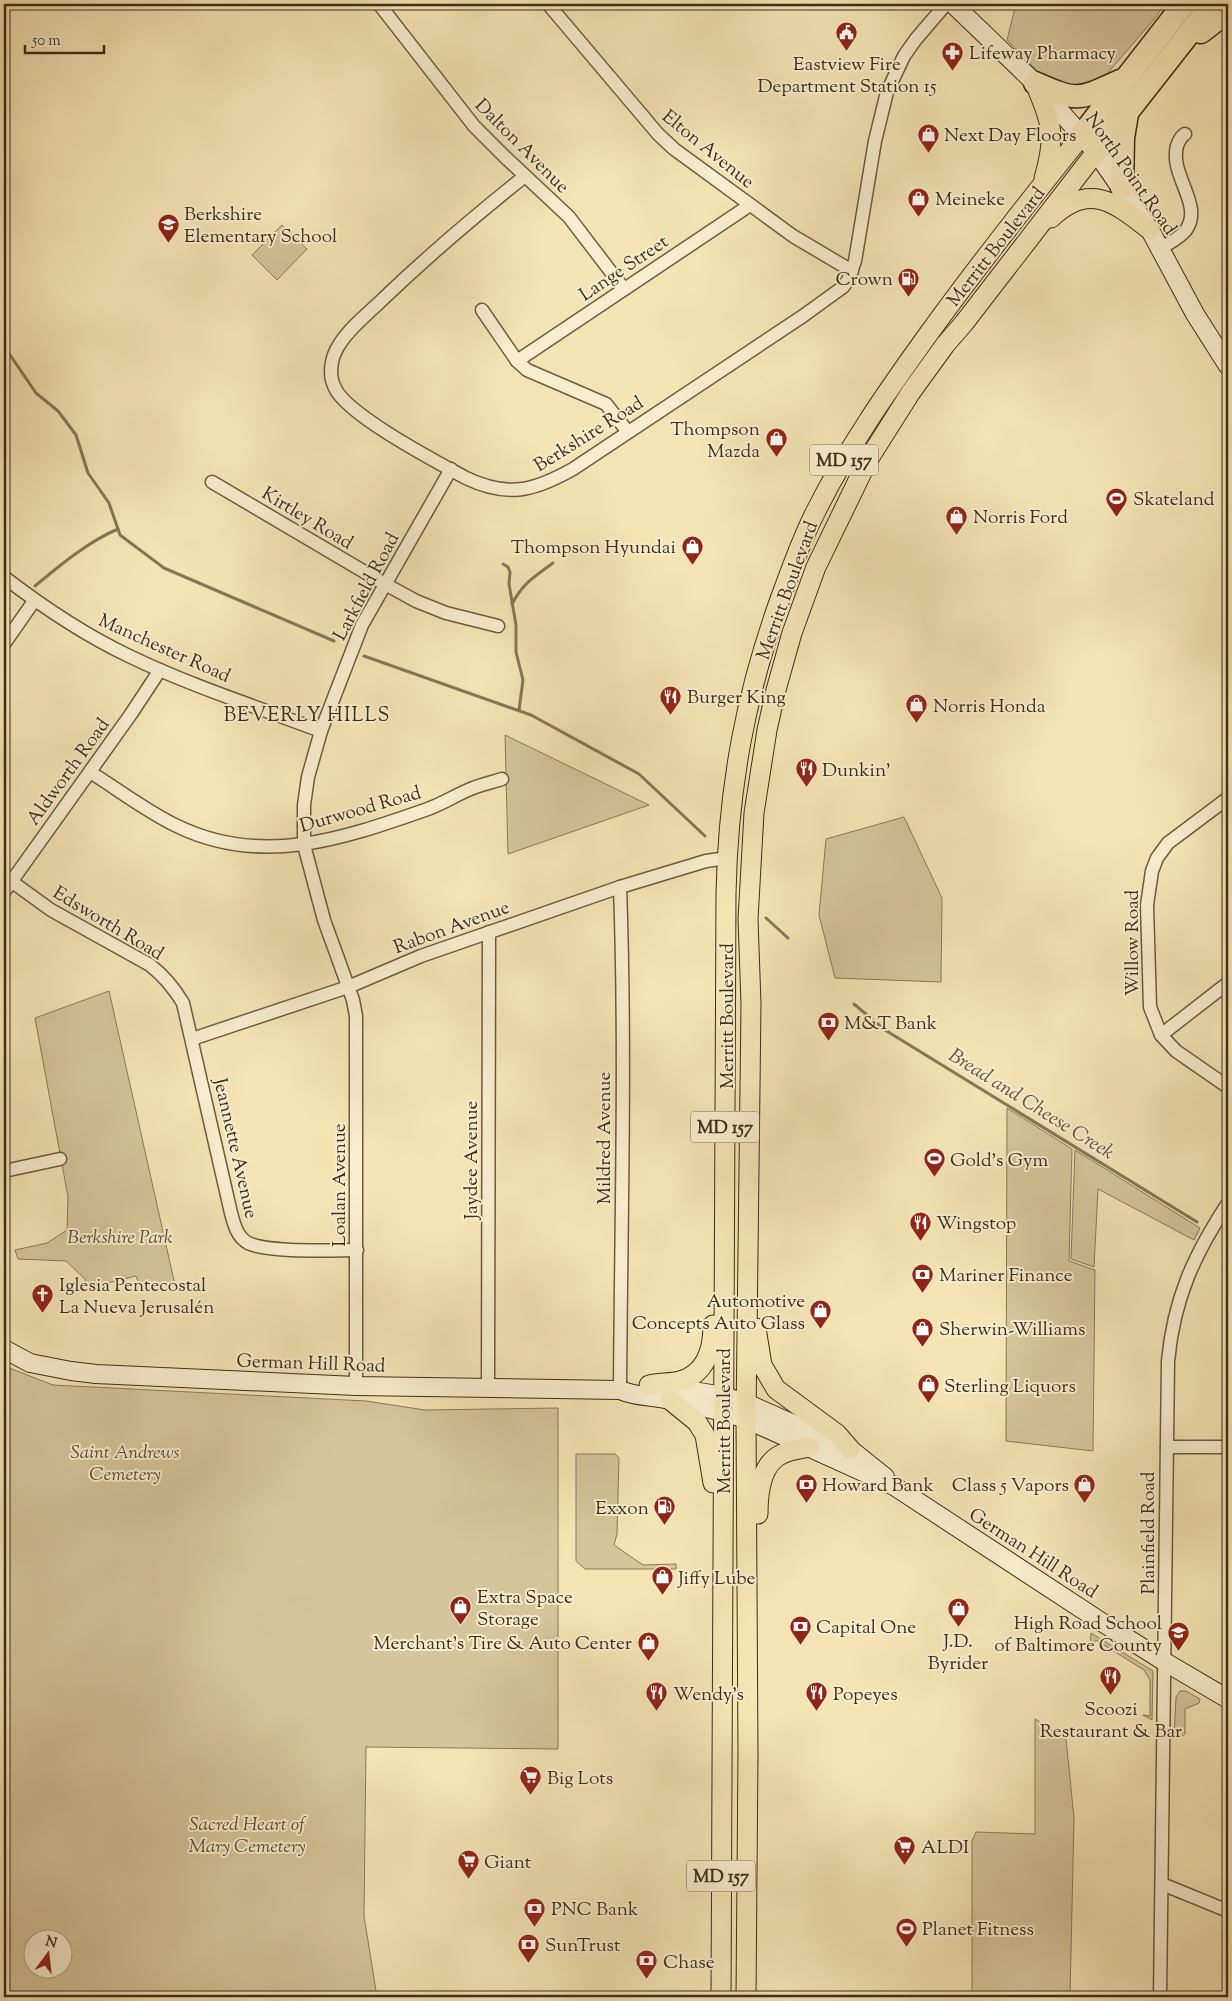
<svg xmlns="http://www.w3.org/2000/svg" width="1232" height="2001" viewBox="0 0 1232 2001" font-family="'Sorts Mill Goudy',serif">
<rect width="100%" height="100%" fill="#f4e4b4"/>
<filter id="stains"><feTurbulence type="fractalNoise" baseFrequency=".004" numOctaves="4"/><feColorMatrix values="0 0 0 0 .2 0 0 0 0 .09 0 0 0 0 .02 0 0 0 .5 -.17"/></filter>
<radialGradient id="worn" r=".72"><stop offset=".6" stop-color="#630" stop-opacity="0"/><stop offset="1" stop-color="#630" stop-opacity=".3"/></radialGradient>
<g fill="#d5c59a" stroke="#89795a" fill-rule="evenodd">
<polygon points="1016,4 1165,4 1155,18 1100,82 1086,91 1052,86 1007,40"/>
<polygon points="282,225 307,249 277,280 252,255"/>
<polygon points="505,735 649,805 508,854"/>
<polygon points="904,817 942,898 941,982 835,978 819,915 826,839"/>
<polygon points="109,991 175,1285 140,1287 136,1276 87,1288 85,1279 66,1261 18,1259 15,1250 47,1243 67,1230 68,1197 35,1018"/>
<polygon points="1007,1108 1072,1149 1069,1261 1095,1270 1093,1451 1006,1441"/>
<polygon points="1075,1150 1200,1228 1194,1240 1098,1189 1094,1267 1071,1259"/>
<path d="M 4,1366 L 53,1385 L 366,1401 L 425,1410 L 558,1408 L 558,1749 L 366,1747 L 364,1916 L 377,1997 L 4,1997 ZM 32,1938 L 62,1938 L 62,1968 L 32,1968 Z"/>
<polygon points="576,1454 615,1454 619,1458 617,1534 614,1545 643,1565 676,1564 676,1569 585,1569 576,1561"/>
<polygon points="1091,1633 1153,1671 1152,1720 1143,1715 1150,1716 1150,1680 1144,1670 1096,1640 1090,1647"/>
<polygon points="1180,1691 1186,1691 1200,1699 1199,1703 1185,1709 1185,1734 1181,1737 1174,1737 1176,1697"/>
<polygon points="1035,1719 1066,1739 1074,1818 1070,1997 972,1997 972,1841 976,1832 1035,1834"/>
</g>
<g fill="none" stroke-linecap="round" stroke-linejoin="round">
<g stroke="#867657" stroke-width="3">
<polyline points="4,350 8,352 36,393 58,411 76,435 88,473 109,503 120,535 164,568 334,641"/>
<polyline points="503,564 508,567 510,572 509,584 516,625 516,652 523,680 519,710"/>
<path d="M 35,586 C 59,566 89,541 118,529"/>
<path d="M 512,604 C 523,583 535,576 553,563"/>
<polyline points="364,656 531,715 639,774 705,836"/>
<polyline points="766,918 788,938"/>
<polyline points="854,1004 885,1030 1197,1222"/>
</g>
<defs>
<g id="street">
<polyline points="379,4 474,126 504,156 569,217 624,289"/>
<polyline points="548,4 658,134 674,149 793,236 852,271"/>
<path d="M 525,176 C 476,215 429,255 384,298 C 369,313 350,327 339,345 C 331,357 328,375 335,388 C 347,415 437,462 466,478 C 508,498 534,491 573,469 L 803,316 L 843,287 L 848,280 L 855,261 L 875,141 L 887,92 L 904,56 L 916,39 L 946,4"/>
<path d="M 1161,248 C 1169,243 1180,238 1186,230 C 1204,205 1169,175 1177,146 C 1179,141 1180,137 1185,134"/>
<polyline points="482,310 517,361 527,370 606,404 628,432"/>
<polyline points="517,361 750,205"/>
<polyline points="212,482 385,584 416,601 446,613 498,626"/>
<path d="M 4,577 C 43,607 85,635 129,656 C 191,686 257,707 321,731"/>
<polyline points="4,644 34,601"/>
<path d="M 90,772 C 119,790 146,811 177,826 C 261,867 342,839 425,810 C 443,804 457,794 473,788 C 483,784 493,782 502,779"/>
<polyline points="1228,798 1168,843 1157,858 1152,871 1147,905 1150,1007 1161,1035 1176,1051 1228,1087"/>
<path d="M 4,876 L 51,910 L 150,965 C 164,976 174,988 183,1003 L 231,1213 C 234,1224 237,1237 248,1243 C 269,1253 332,1250 357,1250"/>
<path d="M 620,887 C 626,1054 621,1222 620,1390"/>
<polyline points="4,892 131,714 160,670"/>
<polyline points="1161,1035 1228,983"/>
<polyline points="192,1039 348,987 421,956 620,887 706,861 727,858"/>
<polyline points="4,1171 60,1159"/>
<polyline points="356,1386 356,1016 353,1000 324,920 304,845 304,805 308,777 321,731 362,625 451,469"/>
<polyline points="488,1388 489,932"/>
<polyline points="1167,1447 1228,1447"/>
<polyline points="1162,1884 1228,1911"/>
<path d="M 1160,1997 L 1168,1361 C 1174,1298 1194,1255 1228,1203"/>
</g>
<g id="secondary">
<polyline points="953,4 1035,83 1096,152 1150,230 1195,314 1228,366"/>
<path d="M 4,1349 L 30,1363 L 71,1371 L 96,1374 L 356,1386 L 620,1390 C 636,1397 653,1396 670,1400 C 695,1405 721,1411 746,1419 L 894,1486 L 1100,1621 L 1165,1662 L 1228,1699"/>
<polyline points="663,1386 723,1396 746,1403 850,1449 885,1477"/>
</g>
<g id="primary">
<path d="M 1035,83 C 1051,123 1057,134 1044,178"/>
<path d="M 1051,218 C 1090,181 1115,203 1150,230"/>
<polyline points="756,1328 762,1365 776,1389 837,1434 850,1449"/>
<path d="M 649,1385 C 659,1383 670,1383 680,1381 C 706,1374 713,1348 713,1325"/>
<polyline points="670,1400 697,1422 705,1435 713,1483"/>
<path d="M 758,1514 C 758,1494 760,1464 782,1454 C 790,1450 800,1449 809,1447"/>
<path d="M 721,1997 L 726,894 C 728,787 746,691 783,591 C 793,564 803,536 816,511 C 847,449 886,393 927,336 C 976,268 1029,201 1082,135"/>
<polyline points="746,1997 748,1753 746,1419 751,1004 748,919 754,813 767,730 776,690 792,633 816,567 868,460 911,392 945,345 964,323 1096,152"/>
</g>
<g id="highway">
<polyline points="1201,32 1228,11"/>
<path d="M 1035,83 C 1078,102 1078,100 1120,81"/>
<polyline points="1082,135 1184,4"/>
<polyline points="1096,152 1212,4"/>
<polyline points="1122,188 1123,138 1127,114"/>
</g>
</defs>
<use href="#street" stroke="#6b5b40" stroke-width="15"/>
<use href="#secondary" stroke="#3d2d1a" stroke-width="20"/>
<use href="#primary" stroke="#3d2d1a" stroke-width="21"/>
<use href="#highway" stroke="#3d2d1a" stroke-width="25"/>
<use href="#street" stroke="#f8edce" stroke-width="12"/>
<use href="#secondary" stroke="#f8edce" stroke-width="18"/>
<use href="#primary" stroke="#f4e4b4" stroke-width="19"/>
<use href="#highway" stroke="#f4e4b4" stroke-width="22"/>
</g>
<defs>
<symbol id="civic-pin" viewBox="-11 -11 22 30"><path d="M0 17L-7.5 6A9.5 9.5 0 1 1 7.5 6Z" fill="#8f2418" stroke="#f8edce"/><path d="M-.6-6.5H3V-4.5H.6V-3L4-1V1h2V6H-6V1h2V-1L-.6-3ZM-1.2 2.5V6h2.4V2.5Z" fill="#fff"/></symbol>
<symbol id="pharmacy-pin" viewBox="-11 -11 22 30"><path d="M0 17L-7.5 6A9.5 9.5 0 1 1 7.5 6Z" fill="#8f2418" stroke="#f8edce"/><path d="M-2-6h4v4h4v4h-4v4h-4v-4h-4v-4h4Z" fill="#fff"/></symbol>
<symbol id="shop-pin" viewBox="-11 -11 22 30"><path d="M0 17L-7.5 6A9.5 9.5 0 1 1 7.5 6Z" fill="#8f2418" stroke="#f8edce"/><path d="M-5-2.5h2.3a2.7 3.5 0 0 1 5.4 0H5L5.5 6h-11ZM-1.5-2.5h3a1.5 2.3 0 0 0-3 0Z" fill="#fff"/></symbol>
<symbol id="school-pin" viewBox="-11 -11 22 30"><path d="M0 17L-7.5 6A9.5 9.5 0 1 1 7.5 6Z" fill="#8f2418" stroke="#f8edce"/><path d="M0-5L7-2L0 1L-7-2ZM-4 1L0 2.5L4 1V4Q0 6-4 4Z" fill="#fff"/></symbol>
<symbol id="fuel-pin" viewBox="-11 -11 22 30"><path d="M0 17L-7.5 6A9.5 9.5 0 1 1 7.5 6Z" fill="#8f2418" stroke="#f8edce"/><path d="M-5.5-6h7V0h2V4h1.3V-2.5L3-4.5l.8-.8L6-3V5H2.5V1h-1V6h-7ZM-4.2-4.7v3.2H.2V-4.7Z" fill="#fff"/></symbol>
<symbol id="stadium-pin" viewBox="-11 -11 22 30"><path d="M0 17L-7.5 6A9.5 9.5 0 1 1 7.5 6Z" fill="#8f2418" stroke="#f8edce"/><path d="M0-5a6.5 5 0 1 0 0 10a6.5 5 0 1 0 0-10ZM-3.5-1.8h7v3.6h-7Z" fill="#fff"/></symbol>
<symbol id="restaurant-pin" viewBox="-11 -11 22 30"><path d="M0 17L-7.5 6A9.5 9.5 0 1 1 7.5 6Z" fill="#8f2418" stroke="#f8edce"/><path d="M-5-6h1v4h1v-4h1v4h1v-4h1v5L-1.5 .5V6h-2V.5L-5-1ZM5-6V6H3V1.5H1.5Q1.5-4 5-6Z" fill="#fff"/></symbol>
<symbol id="bank-pin" viewBox="-11 -11 22 30"><path d="M0 17L-7.5 6A9.5 9.5 0 1 1 7.5 6Z" fill="#8f2418" stroke="#f8edce"/><path d="M-6-4H6V4H-6ZM0-2.3a2.3 2.3 0 1 0 0 4.6a2.3 2.3 0 1 0 0-4.6Z" fill="#fff"/></symbol>
<symbol id="church-pin" viewBox="-11 -11 22 30"><path d="M0 17L-7.5 6A9.5 9.5 0 1 1 7.5 6Z" fill="#8f2418" stroke="#f8edce"/><path d="M-1.2-6h2.4v3.5h3.3v2.4h-3.3V6h-2.4V-.1h-3.3v-2.4h3.3Z" fill="#fff"/></symbol>
<symbol id="supermarket-pin" viewBox="-11 -11 22 30"><path d="M0 17L-7.5 6A9.5 9.5 0 1 1 7.5 6Z" fill="#8f2418" stroke="#f8edce"/><path d="M-6-5.5h2.5l.6 2H6L4.5 2H-2.5L-4.4-4H-6ZM-1.5 3.2a1.3 1.3 0 1 0 .1 0ZM3 3.2a1.3 1.3 0 1 0 .1 0Z" fill="#fff"/></symbol>
</defs>
<g fill-rule="evenodd">
<use href="#civic-pin" x="834" y="20" width="25" height="34"/>
<use href="#pharmacy-pin" x="940" y="40" width="25" height="34"/>
<use href="#shop-pin" x="916" y="122" width="25" height="34"/>
<use href="#shop-pin" x="906" y="186" width="25" height="34"/>
<use href="#school-pin" x="156" y="212" width="25" height="34"/>
<use href="#fuel-pin" x="896" y="266" width="25" height="34"/>
<use href="#shop-pin" x="764" y="426" width="25" height="34"/>
<use href="#stadium-pin" x="1104" y="486" width="25" height="34"/>
<use href="#shop-pin" x="944" y="504" width="25" height="34"/>
<use href="#shop-pin" x="680" y="534" width="25" height="34"/>
<use href="#restaurant-pin" x="658" y="684" width="25" height="34"/>
<use href="#shop-pin" x="904" y="692" width="25" height="34"/>
<use href="#restaurant-pin" x="794" y="756" width="25" height="34"/>
<use href="#bank-pin" x="816" y="1010" width="25" height="34"/>
<use href="#stadium-pin" x="922" y="1146" width="25" height="34"/>
<use href="#restaurant-pin" x="908" y="1210" width="25" height="34"/>
<use href="#bank-pin" x="910" y="1262" width="25" height="34"/>
<use href="#church-pin" x="30" y="1282" width="25" height="34"/>
<use href="#shop-pin" x="808" y="1298" width="25" height="34"/>
<use href="#shop-pin" x="910" y="1316" width="25" height="34"/>
<use href="#shop-pin" x="916" y="1372" width="25" height="34"/>
<use href="#bank-pin" x="794" y="1472" width="25" height="34"/>
<use href="#shop-pin" x="1072" y="1472" width="25" height="34"/>
<use href="#fuel-pin" x="652" y="1494" width="25" height="34"/>
<use href="#shop-pin" x="650" y="1564" width="25" height="34"/>
<use href="#shop-pin" x="448" y="1594" width="25" height="34"/>
<use href="#shop-pin" x="946" y="1596" width="25" height="34"/>
<use href="#bank-pin" x="788" y="1614" width="25" height="34"/>
<use href="#school-pin" x="1166" y="1620" width="25" height="34"/>
<use href="#shop-pin" x="636" y="1630" width="25" height="34"/>
<use href="#restaurant-pin" x="1098" y="1664" width="25" height="34"/>
<use href="#restaurant-pin" x="644" y="1680" width="25" height="34"/>
<use href="#restaurant-pin" x="804" y="1680" width="25" height="34"/>
<use href="#supermarket-pin" x="518" y="1764" width="25" height="34"/>
<use href="#supermarket-pin" x="892" y="1834" width="25" height="34"/>
<use href="#supermarket-pin" x="456" y="1848" width="25" height="34"/>
<use href="#bank-pin" x="522" y="1896" width="25" height="34"/>
<use href="#stadium-pin" x="894" y="1916" width="25" height="34"/>
<use href="#bank-pin" x="516" y="1932" width="25" height="34"/>
<use href="#bank-pin" x="634" y="1948" width="25" height="34"/>
</g>
<g text-anchor="middle" stroke-width="4" stroke-linejoin="round" paint-order="stroke">
<g fill="#f8edce" stroke="#756750" stroke-width="1">
<rect x="810" y="444.5" width="68" height="31" rx="4"/>
<rect x="691" y="1111.5" width="68" height="31" rx="4"/>
<rect x="687" y="1860.5" width="68" height="31" rx="4"/>
</g>
<g font-size="18" font-weight="bold" fill="#3d2d1a">
<text x="844" y="466">MD 157</text>
<text x="725" y="1133">MD 157</text>
<text x="721" y="1882">MD 157</text>
</g>
<g font-size="19" fill="#3d2d1a" stroke="#f8edce" text-anchor="start">
<text x="969" y="59">Lifeway Pharmacy</text>
<text x="847" y="70" text-anchor="middle">Eastview Fire<tspan x="847" dy="22">Department Station 15</tspan></text>
<text x="944" y="141">Next Day Floors</text>
<text x="935" y="205">Meineke</text>
<text x="184" y="220">Berkshire<tspan x="184" dy="22">Elementary School</tspan></text>
<text x="893" y="285" text-anchor="end">Crown</text>
<text x="760" y="435" text-anchor="end">Thompson<tspan x="760" dy="22">Mazda</tspan></text>
<text x="1133" y="505">Skateland</text>
<text x="973" y="523">Norris Ford</text>
<text x="676" y="553" text-anchor="end">Thompson Hyundai</text>
<text x="687" y="703">Burger King</text>
<text x="933" y="712">Norris Honda</text>
<text x="822" y="776">Dunkin'</text>
<text x="844" y="1029">M&amp;T Bank</text>
<text x="950" y="1166">Gold's Gym</text>
<text x="936" y="1229">Wingstop</text>
<text x="939" y="1281">Mariner Finance</text>
<text x="59" y="1291">Iglesia Pentecostal<tspan x="59" dy="22">La Nueva Jerusalén</tspan></text>
<text x="805" y="1307" text-anchor="end">Automotive<tspan x="805" dy="22">Concepts Auto Glass</tspan></text>
<text x="939" y="1335">Sherwin-Williams</text>
<text x="944" y="1392">Sterling Liquors</text>
<text x="822" y="1491">Howard Bank</text>
<text x="1069" y="1491" text-anchor="end">Class 5 Vapors</text>
<text x="649" y="1514" text-anchor="end">Exxon</text>
<text x="678" y="1584">Jiffy Lube</text>
<text x="477" y="1603">Extra Space<tspan x="477" dy="22">Storage</tspan></text>
<text x="1162" y="1629" text-anchor="end">High Road School<tspan x="1162" dy="22">of Baltimore County</tspan></text>
<text x="816" y="1633">Capital One</text>
<text x="958" y="1647" text-anchor="middle">J.D.<tspan x="958" dy="22">Byrider</tspan></text>
<text x="632" y="1649" text-anchor="end">Merchant's Tire &amp; Auto Center</text>
<text x="673" y="1700">Wendy's</text>
<text x="833" y="1700">Popeyes</text>
<text x="1111" y="1715" text-anchor="middle">Scoozi<tspan x="1111" dy="22">Restaurant &amp; Bar</tspan></text>
<text x="547" y="1784">Big Lots</text>
<text x="921" y="1853">ALDI</text>
<text x="484" y="1868">Giant</text>
<text x="551" y="1915">PNC Bank</text>
<text x="922" y="1935">Planet Fitness</text>
<text x="545" y="1951">SunTrust</text>
<text x="663" y="1968">Chase</text>
</g>
<g font-size="19" fill="#3d2d1a" stroke="#f8edce">
<text transform="translate(523 145) rotate(45)" y="7">Dalton Avenue</text>
<text transform="translate(709 148) rotate(39)" y="7">Elton Avenue</text>
<text transform="translate(1132 173) rotate(55)" y="7">North Point Road</text>
<text transform="translate(995 246) rotate(-52)" y="7">Merritt Boulevard</text>
<text transform="translate(623 267) rotate(-34)" y="7">Lange Street</text>
<text transform="translate(588 433) rotate(-32)" y="7">Berkshire Road</text>
<text transform="translate(308 517) rotate(31)" y="7">Kirtley Road</text>
<text transform="translate(365 586) rotate(-62)" y="7">Larkfield Road</text>
<text transform="translate(786 590) rotate(-70)" y="7">Merritt Boulevard</text>
<text transform="translate(165 647) rotate(24)" y="7">Manchester Road</text>
<text transform="translate(67 771) rotate(-54)" y="7">Aldworth Road</text>
<text transform="translate(360 808) rotate(-16)" y="7">Durwood Road</text>
<text transform="translate(109 922) rotate(31)" y="7">Edsworth Road</text>
<text transform="translate(451 926) rotate(-20)" y="7">Rabon Avenue</text>
<text transform="translate(1131 943) rotate(-90)" y="7">Willow Road</text>
<text transform="translate(726 1016) rotate(-90)" y="7">Merritt Boulevard</text>
<text transform="translate(603 1138) rotate(-90)" y="7">Mildred Avenue</text>
<text transform="translate(237 1148) rotate(77)" y="7">Jeannette Avenue</text>
<text transform="translate(470 1160) rotate(-90)" y="7">Jaydee Avenue</text>
<text transform="translate(338 1185) rotate(-90)" y="7">Loalan Avenue</text>
<text transform="translate(311 1362) rotate(2)" y="7">German Hill Road</text>
<text transform="translate(723 1421) rotate(-90)" y="7">Merritt Boulevard</text>
<text transform="translate(1147 1533) rotate(-90)" y="7">Plainfield Road</text>
<text transform="translate(1034 1552) rotate(33)" y="7">German Hill Road</text>
</g>
<g font-size="19" font-style="italic" fill="#5b4b34" stroke="#f8edce">
<text x="120" y="1243">Berkshire Park</text>
<text x="125" y="1458">Saint Andrews<tspan x="125" dy="22">Cemetery</tspan></text>
<text x="247" y="1830">Sacred Heart of<tspan x="247" dy="22">Mary Cemetery</tspan></text>
</g>
<g font-size="20" letter-spacing="1" fill="#3d2d1a" stroke="#f8edce">
<text x="307" y="721">BEVERLY HILLS</text>
</g>
<g font-size="20" font-style="italic" fill="#615139" stroke="#f8edce">
<text transform="translate(1032 1103) rotate(32)" y="7">Bread and Cheese Creek</text>
</g>
</g>
<rect width="1232" height="2001" fill="none" stroke="#f4e4b4" stroke-width="20"/>
<rect x="5" y="5" width="1222" height="1991" fill="none" stroke="#3d2d1a" stroke-width="2.5"/>
<rect x="10" y="10" width="1212" height="1981" fill="none" stroke="#3d2d1a"/>
<g transform="translate(48 1954) rotate(15)"><circle r="24" fill="#f8edce" stroke="#ada086"/>
<path d="M0-4L9 19L0 12L-9 19Z" fill="#8f2418"/>
<text y="-8" font-size="14" font-weight="bold" text-anchor="middle" fill="#3d2d1a">N</text>
</g>
<path d="M25 45v8h79v-8" fill="none" stroke="#3d2d1a" stroke-width="2.5"/>
<text x="32" y="45" font-size="15" fill="#3d2d1a" stroke="#f8edce" stroke-width="4" paint-order="stroke">50 m</text>
<rect width="100%" height="100%" filter="url(#stains)"/>
<rect width="100%" height="100%" fill="url(#worn)"/>
</svg>
